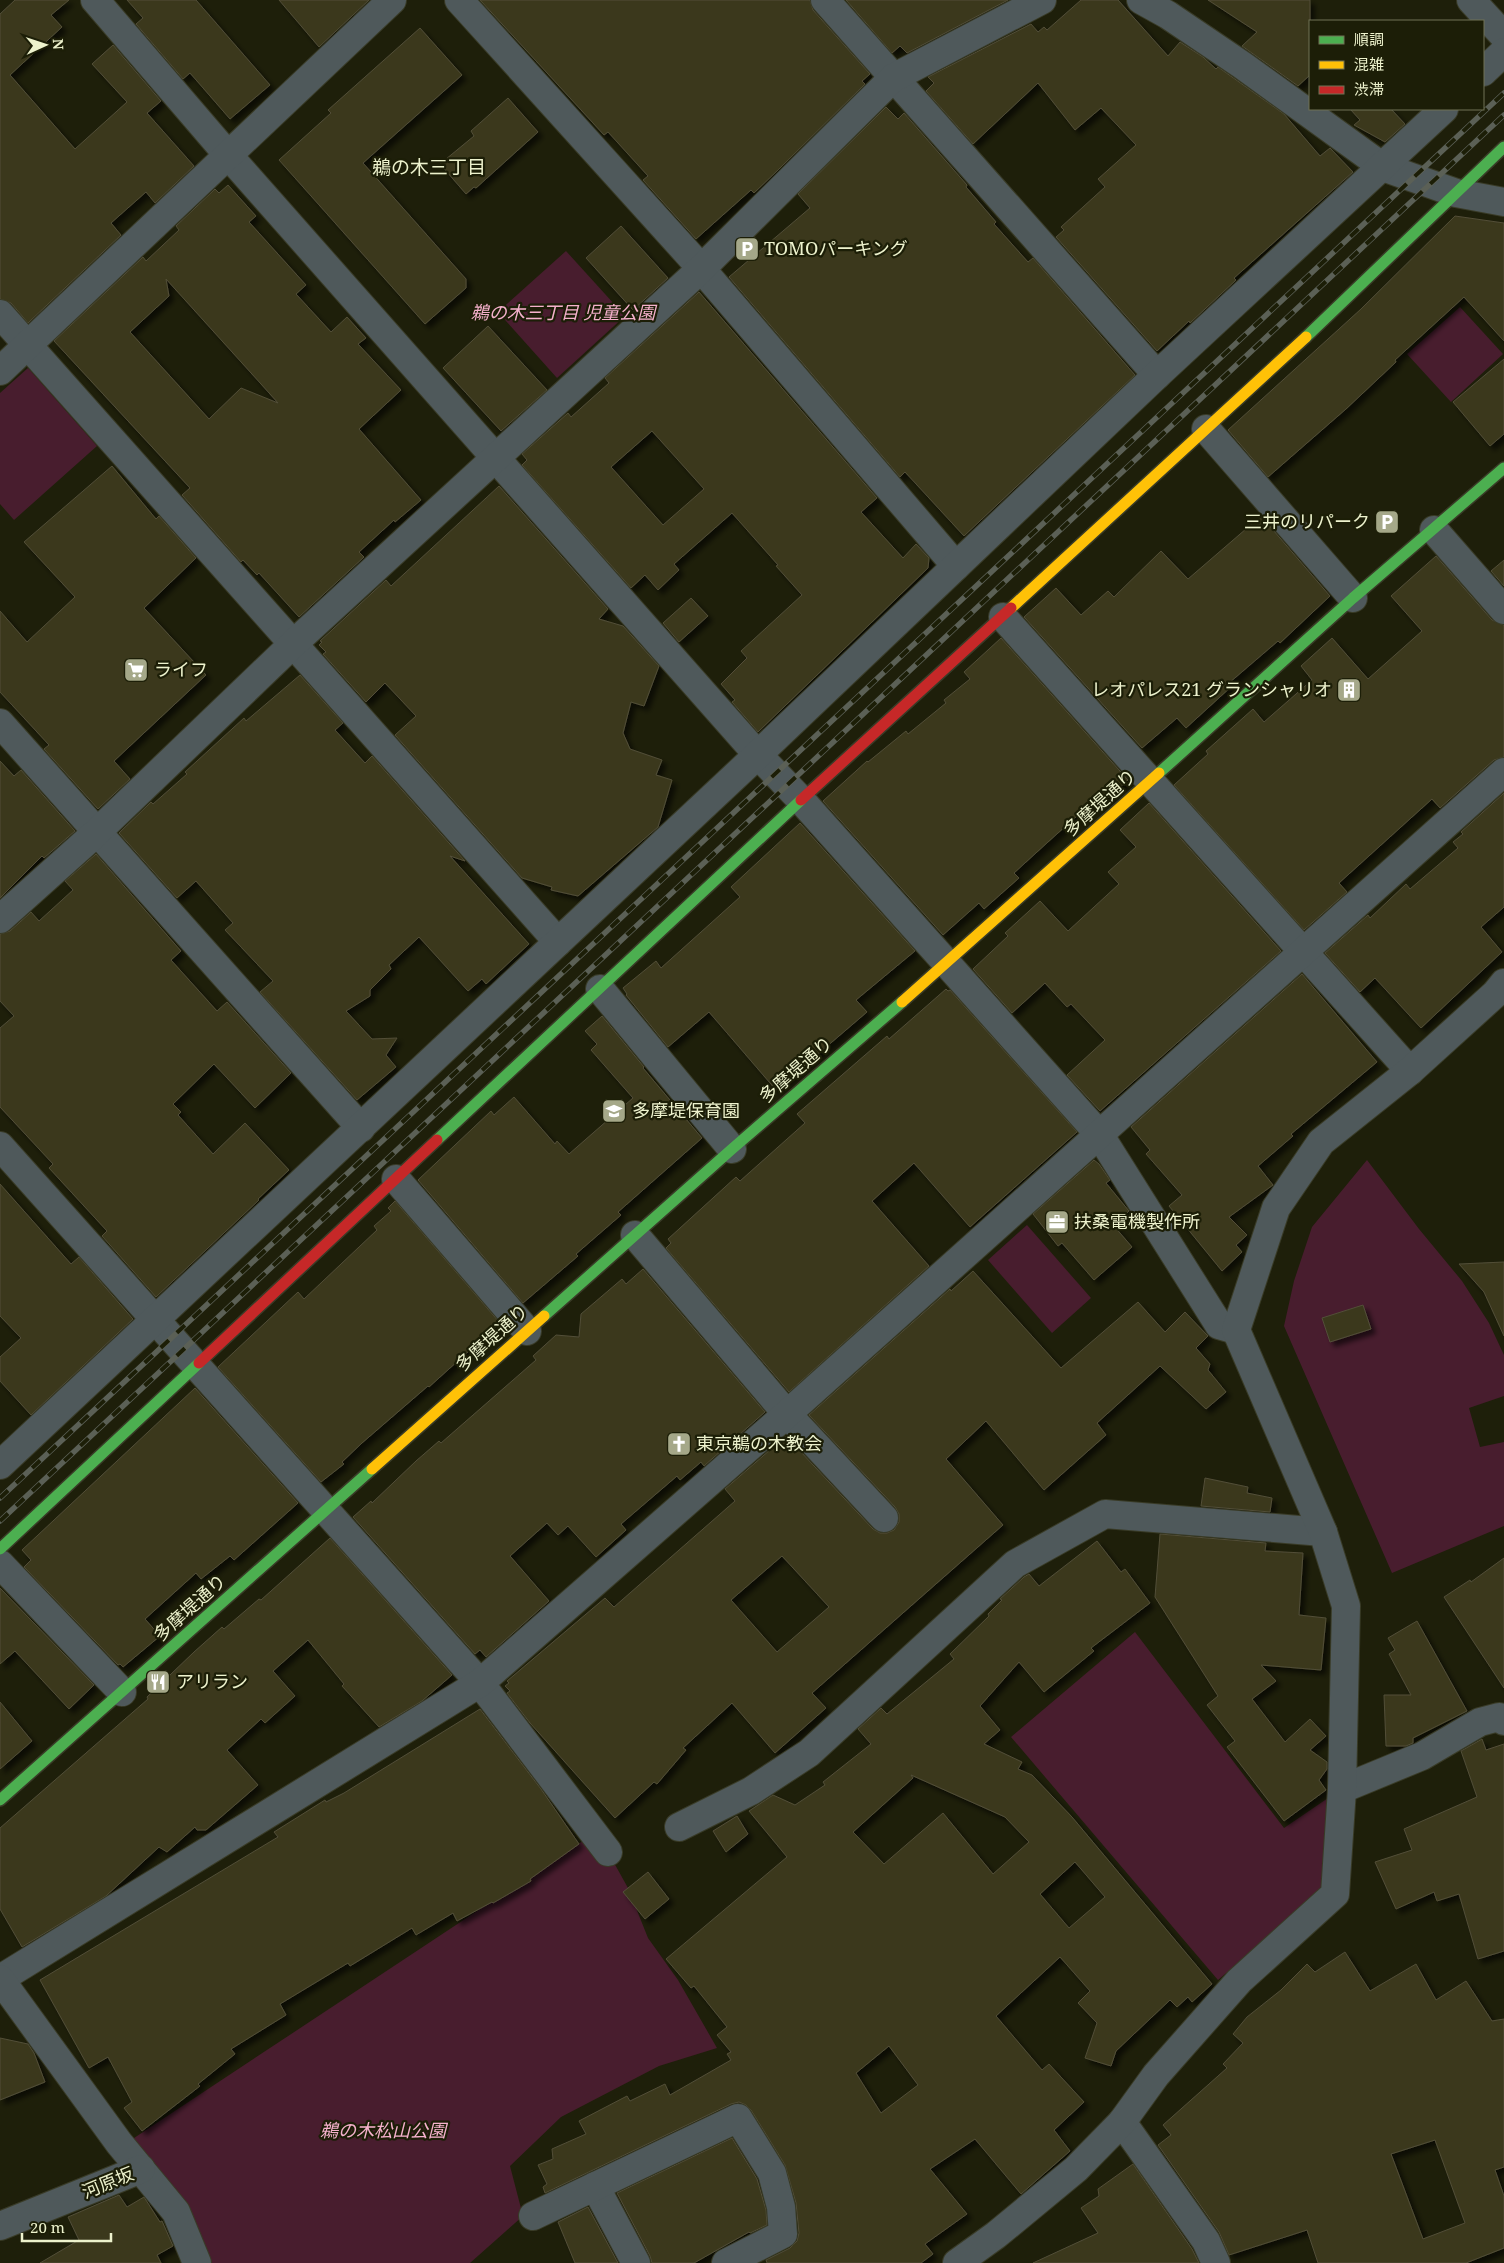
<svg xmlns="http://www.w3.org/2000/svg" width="1504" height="2263" viewBox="0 0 1504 2263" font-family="'Noto Serif','Noto Sans JP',serif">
<defs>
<filter id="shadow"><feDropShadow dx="4.5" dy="4.5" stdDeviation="2.5" flood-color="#0009"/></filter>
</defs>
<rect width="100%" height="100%" fill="#1e1f0a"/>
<g fill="#481d2e">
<polygon points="566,251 625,316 557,378 498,312"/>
<polygon points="1460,307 1503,354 1451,402 1407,354"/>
<polygon points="28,368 97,446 14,520 0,504 0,393"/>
<polygon points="1367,1160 1419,1229 1462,1281 1489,1323 1504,1355 1504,1396 1469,1408 1480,1447 1504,1442 1504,1526 1392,1573 1284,1326 1294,1281 1312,1227"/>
<polygon points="1027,1225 1091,1298 1052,1333 988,1260"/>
<polygon points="1135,1632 1284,1828 1331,1796 1329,1885 1218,1980 1011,1737"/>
<polygon points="601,1829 608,1852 628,1888 648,1938 678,1980 717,2048 659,2066 561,2117 510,2166 523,2216 470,2263 206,2263 131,2140"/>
</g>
<g fill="#3a381f" stroke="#524e37" fill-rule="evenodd" filter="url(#shadow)">
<polygon points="15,0 69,0 51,15 62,27 10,75 75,149 127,102 92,64 113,45 161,101 147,113 194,166 155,203 146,192 111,223 121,235 28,323 11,303 0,299 0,14"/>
<polygon points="127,0 196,0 270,85 230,119 190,73 183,79 136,24 143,18"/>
<polygon points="279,0 369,0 319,47"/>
<polygon points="480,0 810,0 813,10 870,74 862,81 865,84 778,170 754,193 751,190 696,239 643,180 648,176 608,132 604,135"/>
<polygon points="846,0 1008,0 907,53 900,46 892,53"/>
<polygon points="1081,0 1118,0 1168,56 1180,42 1203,57 1216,69 1218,67 1284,114 1320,156 1330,148 1353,172 1234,278 1236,280 1190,323 1189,321 1157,351 1056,237 1064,230 1061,227 1105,187 1098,179 1136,145 1101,108 1075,130 1038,83 973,144 926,91 934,83 928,77 1031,24 1038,32 1044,27 1047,30"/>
<polygon points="1208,0 1310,0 1310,75 1298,86 1242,46 1257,32"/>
<polygon points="420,28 462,75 363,163 466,279 466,288 425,324 279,160 331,113 328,110"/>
<polygon points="508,98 538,132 476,188 474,187 466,194 440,164 474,136 471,131"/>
<polygon points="886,107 898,119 904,113 967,185 966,187 996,222 994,224 1028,262 1033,258 1135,375 964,536 905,472 900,477 729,277 810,208 798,194"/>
<polygon points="1350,109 1391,109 1405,124 1385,142 1354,125 1360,120"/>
<path d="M 228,185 L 256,216 L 249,222 L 306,285 L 296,294 L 331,332 L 347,317 L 366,338 L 358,344 L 401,390 L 359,429 L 421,500 L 395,522 L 394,520 L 359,552 L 364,557 L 299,617 L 259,573 L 257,575 L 243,560 L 241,562 L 182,495 L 190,488 L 54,341 L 143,257 L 146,261 L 179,230 L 176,226 L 215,189 L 219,193 ZM 166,279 L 261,384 L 278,403 L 241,388 L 209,419 L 130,332 L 169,296 Z"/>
<polygon points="1455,216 1504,223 1504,341 1464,297 1395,360 1396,362 1346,409 1268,477 1228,430 1361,309"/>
<polygon points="621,226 668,278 633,310 586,258"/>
<path d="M 699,292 L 877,498 L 861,512 L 903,558 L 916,544 L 929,558 L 928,568 L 758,732 L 732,702 L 735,700 L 721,684 L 747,658 L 741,651 L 802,595 L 776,566 L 778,565 L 732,513 L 674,564 L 679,570 L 658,590 L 645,575 L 631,588 L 522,465 L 527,460 L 522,454 L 568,413 L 571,417 L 609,383 L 605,378 ZM 652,431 L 704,489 L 663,525 L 611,467 Z"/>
<polygon points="488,326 547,390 501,431 443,368"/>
<polygon points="1504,359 1504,434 1490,446 1453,402"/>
<polygon points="112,466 156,519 159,516 196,558 144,608 206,675 114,761 130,779 98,809 44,749 49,745 0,692 0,611 27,642 75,597 24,542"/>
<polygon points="499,486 608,609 599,619 623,626 659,666 644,706 631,702 623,733 630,749 662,760 656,775 672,780 658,827 578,896 551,890 552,887 522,878 395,735 416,716 385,683 366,702 323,654 326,652 319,645 322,642 320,641 386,580 391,586"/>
<polygon points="1261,516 1330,596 1280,643 1278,641 1229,683 1232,686 1186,728 1177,718 1142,748 1024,617 1056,588 1081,615 1108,591 1114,597 1161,551 1188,579"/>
<polygon points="1436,556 1492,620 1504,625 1504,757 1494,760 1440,808 1432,799 1339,883 1347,892 1304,930 1174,785 1208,754 1206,751 1253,709 1264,722 1312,680 1301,666 1332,638 1368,679 1422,631 1391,596"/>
<polygon points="1504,560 1504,586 1491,571"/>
<polygon points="691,598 708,616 679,642 663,623"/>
<polygon points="1001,638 1128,780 1099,806 1096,803 1090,809 1088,806 1048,842 1014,873 1019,878 984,909 979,903 943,935 823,801 867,761 868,762 906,731 908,734 946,703 944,700 970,679 964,672"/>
<polygon points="300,675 343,723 335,730 365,763 372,756 465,861 450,856 529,944 486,984 482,979 468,991 419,937 389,965 391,969 370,990 370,996 346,1011 372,1039 397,1038 386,1055 396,1067 357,1100 260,992 273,981 225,930 233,923 196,881 177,898 119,833 151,802 153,804 187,774 185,772 244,718 246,721"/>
<polygon points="0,761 14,776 21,770 75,831 44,858 42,856 0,898"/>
<polygon points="1504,793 1504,907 1481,927 1502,952 1421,1028 1375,978 1360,992 1325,953 1368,915 1370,918 1406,884 1410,889 1458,848 1453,842 1463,834 1461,832"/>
<polygon points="1149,803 1281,951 1100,1111 1067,1075 1105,1040 1071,1004 1067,1007 1045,983 1012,1013 973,969 1008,936 1005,933 1040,901 1068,931 1119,884 1108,872 1136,847 1120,830"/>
<polygon points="800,823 915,951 856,1000 867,1012 776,1090 709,1012 668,1047 626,995 627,994 623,988 656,961 661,968 740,897 731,887"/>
<polygon points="96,854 181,951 171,960 217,1011 227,1002 291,1073 255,1108 214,1064 173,1104 181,1112 178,1115 213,1154 245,1123 289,1170 258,1199 259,1200 156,1297 102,1236 107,1231 49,1168 53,1164 0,1107 0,1028 14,1016 0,1001 0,934 10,931 31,912 39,921 73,890 65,881"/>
<polygon points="1302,974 1377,1062 1291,1134 1293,1136 1258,1166 1273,1185 1229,1217 1247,1235 1236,1245 1242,1252 1222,1271 1169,1206 1182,1195 1146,1154 1150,1150 1131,1127"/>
<polygon points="946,989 948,991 950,990 1077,1132 970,1227 914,1163 872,1201 929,1266 789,1392 666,1248 671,1243 668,1239 736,1177 740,1181 805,1123 797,1114 887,1036 889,1039"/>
<polygon points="602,1016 644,1067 643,1068 702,1138 618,1212 621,1215 576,1254 578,1256 523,1303 418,1180 491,1111 494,1115 514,1097 555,1144 557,1141 569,1154 633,1098 591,1050 597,1044 585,1031"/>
<polygon points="1094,1160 1099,1164 1110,1180 1106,1183 1129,1211 1114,1226 1132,1247 1094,1280 1062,1243 1058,1246 1033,1214"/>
<polygon points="0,1184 71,1264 79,1257 133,1319 31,1415 0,1381 0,1357 21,1338 0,1316"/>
<polygon points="395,1201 500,1323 429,1387 428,1386 362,1443 342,1462 344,1464 321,1482 218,1367 298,1292 304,1299 377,1230 374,1226 391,1211 388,1208"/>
<polygon points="1504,1262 1504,1336 1484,1292 1459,1264"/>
<polygon points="643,1269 765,1412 704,1466 701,1462 680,1480 677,1476 621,1524 626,1530 596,1557 568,1526 558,1535 547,1523 510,1556 549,1601 486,1657 480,1650 475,1654 353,1517 371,1501 372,1503 416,1461 439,1441 441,1443 536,1360 533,1356 556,1335 579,1337 581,1314 622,1279 626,1284"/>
<path d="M 973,1271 L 1061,1368 L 1138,1302 L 1165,1332 L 1185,1312 L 1208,1336 L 1196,1348 L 1210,1364 L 1208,1370 L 1226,1392 L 1206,1409 L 1160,1366 L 1097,1423 L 1106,1435 L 1044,1490 L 986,1421 L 946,1459 L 1003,1525 L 812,1693 L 826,1708 L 775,1753 L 732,1703 L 683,1748 L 686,1750 L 657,1784 L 654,1782 L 615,1818 L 530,1723 L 507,1693 L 510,1691 L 505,1686 L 509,1683 L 507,1681 L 605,1598 L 614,1607 L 735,1501 L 725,1489 L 786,1436 L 873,1529 L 880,1533 L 887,1533 L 894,1530 L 899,1522 L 899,1514 L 895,1507 L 809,1415 L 950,1289 L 951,1291 ZM 782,1556 L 829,1607 L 777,1652 L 731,1600 Z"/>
<polygon points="1363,1305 1371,1329 1330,1342 1322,1318"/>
<polygon points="195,1388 298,1503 234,1560 230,1556 201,1579 196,1573 145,1619 160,1636 123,1667 120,1664 118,1665 24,1567 31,1560 22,1550"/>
<polygon points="1205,1478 1248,1487 1247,1493 1272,1498 1270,1512 1201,1506"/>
<polygon points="1160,1534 1266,1543 1265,1551 1303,1553 1299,1615 1326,1618 1321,1670 1261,1665 1276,1681 1252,1699 1285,1742 1310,1719 1326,1736 1310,1750 1327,1762 1327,1769 1319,1780 1326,1790 1284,1821 1227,1747 1235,1741 1207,1705 1218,1696 1155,1597"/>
<polygon points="330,1538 452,1675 422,1701 379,1727 342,1686 344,1684 308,1640 273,1671 295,1696 265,1723 261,1719 227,1750 258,1785 206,1830 197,1830 195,1827 167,1852 159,1847 106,1896 22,1947 0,1909 0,1828 148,1699 147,1697 194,1652 222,1627 224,1629 259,1599 261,1600"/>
<path d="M 1097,1541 L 1121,1572 L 1125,1569 L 1150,1603 L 1091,1648 L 1094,1651 L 1044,1692 L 1019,1662 L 980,1706 L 1000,1730 L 984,1744 L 1022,1762 L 1018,1769 L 1032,1775 L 1072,1817 L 1212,1984 L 1192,2002 L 1188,1997 L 1177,2007 L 1170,2000 L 1116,2051 L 1111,2066 L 1085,2058 L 1097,2023 L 1078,2003 L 1090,1991 L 1060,1957 L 996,2016 L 1042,2070 L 1049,2064 L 1084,2102 L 1054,2130 L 1070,2151 L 1021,2194 L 975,2139 L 930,2169 L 967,2214 L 925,2244 L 933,2254 L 921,2263 L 767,2263 L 766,2260 L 790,2248 L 797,2241 L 799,2233 L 796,2203 L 785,2165 L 751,2110 L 746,2105 L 739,2102 L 731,2104 L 545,2193 L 543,2187 L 547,2184 L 538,2165 L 553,2159 L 552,2149 L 586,2134 L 579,2121 L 627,2096 L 630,2101 L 665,2084 L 670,2095 L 731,2060 L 727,2054 L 731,2052 L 717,2035 L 727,2027 L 694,1986 L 691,1988 L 666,1959 L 787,1857 L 749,1811 L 773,1795 L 795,1805 L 825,1785 L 823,1782 L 871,1744 L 858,1729 L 881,1708 L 887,1714 L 954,1659 L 950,1654 L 989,1616 L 988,1614 L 1002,1600 L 1000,1599 L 1024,1577 L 1029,1574 L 1039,1586 ZM 911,1775 L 1005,1817 L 1029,1842 L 993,1874 L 943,1813 L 884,1864 L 853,1832 L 913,1778 ZM 1075,1862 L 1105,1897 L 1069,1928 L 1040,1894 ZM 889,2046 L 918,2085 L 881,2113 L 856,2073 Z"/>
<polygon points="1504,1558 1504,1688 1444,1597 1470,1580 1471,1582"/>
<polygon points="0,1588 94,1685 69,1709 15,1651 0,1664"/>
<polygon points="1417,1621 1467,1711 1413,1738 1413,1743 1406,1746 1386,1746 1384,1695 1411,1695 1389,1654 1395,1650 1388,1638"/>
<polygon points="0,1702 32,1741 0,1769"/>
<polygon points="480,1709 541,1789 579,1844 530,1879 531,1881 493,1903 492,1902 457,1921 453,1913 416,1935 412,1928 350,1966 348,1963 280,2004 286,2015 231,2049 235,2054 198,2084 200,2086 142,2131 124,2108 132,2102 108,2057 89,2068 40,1980 278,1837 274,1832 325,1800 326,1802 344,1793"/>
<polygon points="1482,1739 1486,1750 1504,1744 1504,1951 1478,1959 1459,1894 1437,1901 1434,1892 1396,1909 1375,1862 1412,1850 1404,1829 1477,1797 1461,1751"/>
<polygon points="737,1816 748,1834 726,1852 713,1831"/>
<polygon points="648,1872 669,1899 645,1919 623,1892"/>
<path d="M 1345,1952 L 1370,1991 L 1416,1964 L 1436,2000 L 1466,1981 L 1492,2021 L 1504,2019 L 1504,2167 L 1495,2170 L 1504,2196 L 1504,2248 L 1466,2263 L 1318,2263 L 1307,2230 L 1229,2255 L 1219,2232 L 1158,2145 L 1171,2135 L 1163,2125 L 1227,2068 L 1223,2064 L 1243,2043 L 1233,2034 L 1247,2017 L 1281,1990 L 1307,1964 L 1315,1972 ZM 1435,2140 L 1465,2223 L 1423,2239 L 1391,2154 Z"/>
<polygon points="0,2038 28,2044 34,2053 45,2082 0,2100"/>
<polygon points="732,2138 757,2179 766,2210 767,2225 750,2233 749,2232 694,2263 652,2263 650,2256 617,2193"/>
<polygon points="1133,2164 1192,2249 1199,2263 1033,2263 1098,2233 1081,2208 1099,2196 1098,2189"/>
<polygon points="119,2195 127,2207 144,2197 160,2222 162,2221 173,2246 157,2255 161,2263 40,2263 79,2240 68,2217"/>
<polygon points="588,2207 618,2263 575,2263 558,2222"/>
</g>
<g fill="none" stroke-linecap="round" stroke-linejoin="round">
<defs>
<g id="street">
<polyline points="95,0 228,155 758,755 801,800 1099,1134 1219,1325 1236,1330"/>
<polyline points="459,0 692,258 956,566"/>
<polyline points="825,0 1157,375"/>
<polyline points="1141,0 1168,15 1242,65 1383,167 1456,193 1504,202"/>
<polyline points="1471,0 1504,36"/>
<polyline points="1483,72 1504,52"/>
<polyline points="0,314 558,942"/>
<polyline points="0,371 392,0"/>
<polyline points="1206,429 1353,598"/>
<polyline points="1434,530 1504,610"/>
<polyline points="1003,617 1410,1071"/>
<polyline points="0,723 361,1128"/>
<polyline points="0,919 96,833 293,644 701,269 893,78 1042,0"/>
<polyline points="600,989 732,1149"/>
<polyline points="0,1146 480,1683 608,1852"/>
<polyline points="396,1179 527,1331"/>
<polyline points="635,1235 787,1414 884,1518"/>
<polyline points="0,1465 749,763 1157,375 1444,109"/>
<polyline points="0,1564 122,1692"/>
<polyline points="1342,1789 1422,1756 1480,1722 1499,1717 1504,1721"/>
<polyline points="679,1827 751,1791 809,1753 1015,1564 1105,1514 1323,1532"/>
<polyline points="0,1979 480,1683 787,1414 1504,772"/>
<polyline points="0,1979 119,2143 176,2212 197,2263"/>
<polyline points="1122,2122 1206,2241 1216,2263"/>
<polyline points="595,2186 636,2263"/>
<polyline points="533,2216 738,2118 772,2173 781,2207 783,2234 726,2263"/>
<polyline points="0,2226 141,2169"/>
<polyline points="957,2263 996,2235 1076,2169 1122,2122 1156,2075 1239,1981 1335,1894 1342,1789 1346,1606 1323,1532 1236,1330 1276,1208 1321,1142 1410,1071 1495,994 1504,983"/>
</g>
<g id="fast">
<polyline points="1306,337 1504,147"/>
<polyline points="1159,773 1353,598 1504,468"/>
<polyline points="437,1140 801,800"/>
<polyline points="544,1316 732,1149 902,1002"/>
<polyline points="0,1549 199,1363"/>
<polyline points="0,1800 372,1469"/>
</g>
<g id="slow">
<polyline points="1011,608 1306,337"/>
<polyline points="902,1002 1159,773"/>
<polyline points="372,1469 544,1316"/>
</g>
<g id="jam">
<polyline points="801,800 1011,608"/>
<polyline points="199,1363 437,1140"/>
</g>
</defs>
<use href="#street" stroke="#393b27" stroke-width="30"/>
<use href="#fast" stroke="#393b27" stroke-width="14"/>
<use href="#slow" stroke="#393b27" stroke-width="14"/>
<use href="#jam" stroke="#393b27" stroke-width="14"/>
<use href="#street" stroke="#4f595b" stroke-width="28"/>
<use href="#fast" stroke="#4caf50" stroke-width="11"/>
<use href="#slow" stroke="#ffc107" stroke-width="11"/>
<use href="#jam" stroke="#c62828" stroke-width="11"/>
<defs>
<g id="rail">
<polyline points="0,1498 1504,93"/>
<polyline points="0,1521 1504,115"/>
</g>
</defs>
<use href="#rail" stroke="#5b6056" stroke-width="5.5"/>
<use href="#rail" stroke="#1c1e07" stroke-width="4" stroke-dasharray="11" stroke-linecap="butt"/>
</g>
<defs>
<symbol id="parking-square" viewBox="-11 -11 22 22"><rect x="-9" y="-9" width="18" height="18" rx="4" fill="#a5a889" stroke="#1c1e07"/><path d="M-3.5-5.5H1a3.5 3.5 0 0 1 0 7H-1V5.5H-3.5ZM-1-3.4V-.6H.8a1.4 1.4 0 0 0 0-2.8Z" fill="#fff"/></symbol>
<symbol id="supermarket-square" viewBox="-11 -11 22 22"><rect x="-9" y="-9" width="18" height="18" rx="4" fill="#a5a889" stroke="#1c1e07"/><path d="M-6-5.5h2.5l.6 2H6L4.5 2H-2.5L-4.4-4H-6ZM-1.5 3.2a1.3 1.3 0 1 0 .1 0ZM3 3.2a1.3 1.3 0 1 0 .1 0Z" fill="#fff"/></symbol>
<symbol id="building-square" viewBox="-11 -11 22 22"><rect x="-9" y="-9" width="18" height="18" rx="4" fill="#a5a889" stroke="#1c1e07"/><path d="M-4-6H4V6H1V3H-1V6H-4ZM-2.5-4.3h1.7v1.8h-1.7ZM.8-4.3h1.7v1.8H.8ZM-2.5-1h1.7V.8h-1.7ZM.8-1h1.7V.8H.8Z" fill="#fff"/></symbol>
<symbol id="school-square" viewBox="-11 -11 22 22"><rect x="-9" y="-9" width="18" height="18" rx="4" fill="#a5a889" stroke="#1c1e07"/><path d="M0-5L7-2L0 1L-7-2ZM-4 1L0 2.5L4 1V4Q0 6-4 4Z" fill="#fff"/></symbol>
<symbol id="office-square" viewBox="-11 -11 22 22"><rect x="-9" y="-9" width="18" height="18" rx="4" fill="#a5a889" stroke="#1c1e07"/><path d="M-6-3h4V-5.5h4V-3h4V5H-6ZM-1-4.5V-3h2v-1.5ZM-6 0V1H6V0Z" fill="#fff"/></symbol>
<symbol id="church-square" viewBox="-11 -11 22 22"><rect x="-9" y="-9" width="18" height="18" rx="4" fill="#a5a889" stroke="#1c1e07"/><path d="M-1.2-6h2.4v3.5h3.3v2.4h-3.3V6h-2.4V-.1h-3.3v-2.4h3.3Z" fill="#fff"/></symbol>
<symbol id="restaurant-square" viewBox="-11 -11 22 22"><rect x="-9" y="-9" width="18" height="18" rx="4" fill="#a5a889" stroke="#1c1e07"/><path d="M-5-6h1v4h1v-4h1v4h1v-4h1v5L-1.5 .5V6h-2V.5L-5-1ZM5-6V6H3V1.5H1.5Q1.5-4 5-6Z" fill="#fff"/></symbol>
</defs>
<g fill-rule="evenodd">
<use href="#parking-square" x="733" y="235" width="28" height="28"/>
<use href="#parking-square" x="1373" y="508" width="28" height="28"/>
<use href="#supermarket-square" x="122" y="656" width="28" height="28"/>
<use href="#building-square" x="1335" y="676" width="28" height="28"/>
<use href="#school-square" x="600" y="1097" width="28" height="28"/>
<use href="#office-square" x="1043" y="1208" width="28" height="28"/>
<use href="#church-square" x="665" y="1430" width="28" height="28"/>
<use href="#restaurant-square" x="144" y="1668" width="28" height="28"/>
</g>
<g text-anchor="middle" stroke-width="4.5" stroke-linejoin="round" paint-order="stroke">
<g font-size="18" fill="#edf2cd" stroke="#1c1e07" text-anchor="start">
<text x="764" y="255">TOMOパーキング</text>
<text x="1370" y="528" text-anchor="end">三井のリパーク</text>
<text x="154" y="676">ライフ</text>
<text x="1332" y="696" text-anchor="end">レオパレス21 グランシャリオ</text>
<text x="632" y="1117">多摩堤保育園</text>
<text x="1074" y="1228">扶桑電機製作所</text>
<text x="696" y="1450">東京鵜の木教会</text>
<text x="176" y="1688">アリラン</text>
</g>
<g font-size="18" font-style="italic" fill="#f5b1cc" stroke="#1c1e07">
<text x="563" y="319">鵜の木三丁目 児童公園</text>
<text x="383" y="2137">鵜の木松山公園</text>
</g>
<g font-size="18" fill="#edf2cd" stroke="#1c1e07">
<text transform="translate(1100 803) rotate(-42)" y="6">多摩堤通り</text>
<text transform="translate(796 1070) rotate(-41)" y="6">多摩堤通り</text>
<text transform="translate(492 1338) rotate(-42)" y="6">多摩堤通り</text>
<text transform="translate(190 1608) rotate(-42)" y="6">多摩堤通り</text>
<text transform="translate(108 2183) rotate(-22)" y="6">河原坂</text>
</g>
<g font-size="19" fill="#edf2cd" stroke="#1c1e07">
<text x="429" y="174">鵜の木三丁目</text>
</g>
</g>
<rect x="1309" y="20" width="175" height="90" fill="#1c1e07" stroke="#707356"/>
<rect x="1319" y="36" width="25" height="8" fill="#4caf50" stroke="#707356"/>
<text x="1354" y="45" font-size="15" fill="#edf2cd">順調</text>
<rect x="1319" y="61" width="25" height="8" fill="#ffc107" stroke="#707356"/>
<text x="1354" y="70" font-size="15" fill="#edf2cd">混雑</text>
<rect x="1319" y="86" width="25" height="8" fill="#c62828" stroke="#707356"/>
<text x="1354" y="95" font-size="15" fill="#edf2cd">渋滞</text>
<g transform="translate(45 45) rotate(87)" stroke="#1c1e07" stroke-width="4" paint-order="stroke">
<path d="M0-4L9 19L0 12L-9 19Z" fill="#edf2cd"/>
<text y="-8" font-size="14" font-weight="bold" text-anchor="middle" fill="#edf2cd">N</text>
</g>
<path d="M22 2233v8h89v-8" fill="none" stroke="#edf2cd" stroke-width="2.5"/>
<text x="30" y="2233" font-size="15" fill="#edf2cd" stroke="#1c1e07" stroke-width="4" paint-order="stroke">20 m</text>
</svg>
